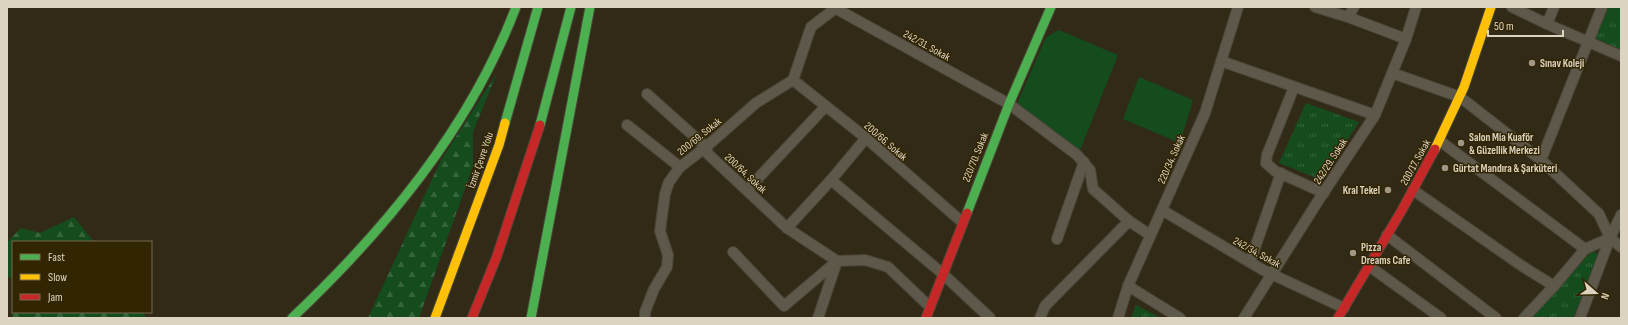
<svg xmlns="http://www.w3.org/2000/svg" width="1628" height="325" viewBox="0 0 1628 325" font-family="'Sofia Sans Condensed',sans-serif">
<defs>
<pattern id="forest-firs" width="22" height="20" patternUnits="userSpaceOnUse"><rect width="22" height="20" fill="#154c1e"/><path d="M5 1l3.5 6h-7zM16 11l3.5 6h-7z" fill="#36653d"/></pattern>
<pattern id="park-tufts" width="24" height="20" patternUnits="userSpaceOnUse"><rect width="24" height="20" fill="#154c1e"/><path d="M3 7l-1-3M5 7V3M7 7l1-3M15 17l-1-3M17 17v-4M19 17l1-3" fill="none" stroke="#36653d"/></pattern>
</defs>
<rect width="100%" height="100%" fill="#312a17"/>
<g fill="#154c1e">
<polygon points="1059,30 1118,55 1079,153 1017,104 1046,37"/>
<polygon points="1139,77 1193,100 1180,143 1123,119"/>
</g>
<g fill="url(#forest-firs)">
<polygon points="497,73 473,132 473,166 419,318 368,318 441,160"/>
<polygon points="74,217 94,242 13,242 13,278 9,278 7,273 7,242 21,228 40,233"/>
<polygon points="13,309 13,312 143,312 146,318 12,318"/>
</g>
<g fill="url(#park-tufts)">
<polygon points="1608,7 1621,7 1621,50 1595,38"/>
<polygon points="1306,103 1359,122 1322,180 1279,163"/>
<polygon points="1593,250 1599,256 1573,318 1530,318"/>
<polygon points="1136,305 1161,318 1131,318"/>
</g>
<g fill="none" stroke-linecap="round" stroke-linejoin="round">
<defs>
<g id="street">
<polyline points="833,7 1009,104 1077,155 1090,170 1093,189 1129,221"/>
<polyline points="1315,7 1348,17 1406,39"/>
<polyline points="1512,7 1547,24 1621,56"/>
<polyline points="1348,17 1354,7"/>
<polyline points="1547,24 1554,7"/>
<polyline points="1221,61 1375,115"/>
<polyline points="1392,73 1460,97 1541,160 1599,214 1610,238 1621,247"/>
<polyline points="793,80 866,138 962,222"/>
<polyline points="1294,87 1267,155 1266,163 1275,171 1324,193"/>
<polyline points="647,94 706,147 708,154 787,228 837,261 818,318"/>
<polyline points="627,125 680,167"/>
<polyline points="1440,141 1585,249"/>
<polyline points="1541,160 1602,7"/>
<polyline points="831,180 943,274 990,318"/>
<polyline points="747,190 826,106"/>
<polyline points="1413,190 1522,266 1554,286"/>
<polyline points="1162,210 1263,270 1344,308"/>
<polyline points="787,228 831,180 866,138"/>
<polyline points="1387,235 1496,318"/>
<polyline points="1057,239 1084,162"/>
<polyline points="733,252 784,306 837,261 865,260 888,267 930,307"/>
<polyline points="1250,262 1281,173"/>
<polyline points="1369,266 1441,318"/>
<polyline points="1128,286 1180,318"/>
<polyline points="645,318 645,312 654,289 667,267 668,255 660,231 665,194 669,182 680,167 706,147 756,103 793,80 811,27 837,7"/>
<polyline points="1040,318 1045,306 1129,221 1150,235"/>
<polyline points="1118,318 1128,286 1205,113 1238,7"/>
<polyline points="1244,318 1320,198 1375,115 1406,39 1416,7"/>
<polyline points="1524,318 1554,286 1585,249 1610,238"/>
<polyline points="1580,318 1610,238 1621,215"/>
</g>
<g id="fast">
<polyline points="505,123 538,7"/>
<polyline points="540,125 571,7"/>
<polyline points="967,213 1009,104 1051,7"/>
<path d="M 292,318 C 385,230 470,128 516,7"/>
<polyline points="531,318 590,7"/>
</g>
<g id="slow">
<polyline points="1435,149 1464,87 1491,7"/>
<polyline points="435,318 499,145 505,123"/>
</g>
<g id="jam">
<polyline points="472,318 497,256 540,125"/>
<polyline points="926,318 967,213"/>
<polyline points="1338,318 1402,210 1435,149"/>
</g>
</defs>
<use href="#street" stroke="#4b4537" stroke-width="12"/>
<use href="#fast" stroke="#4b4537" stroke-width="11"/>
<use href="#slow" stroke="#4b4537" stroke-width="11"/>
<use href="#jam" stroke="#4b4537" stroke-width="11"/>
<use href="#street" stroke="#5d584a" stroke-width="10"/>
<use href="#fast" stroke="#4caf50" stroke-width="9"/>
<use href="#slow" stroke="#ffc107" stroke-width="9"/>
<use href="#jam" stroke="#c62828" stroke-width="9"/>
</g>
<g fill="#a09886" stroke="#322502" stroke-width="1.5">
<circle cx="1532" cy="63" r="4"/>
<circle cx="1461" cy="143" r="4"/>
<circle cx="1445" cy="168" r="4"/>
<circle cx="1388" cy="190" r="4"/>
<circle cx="1353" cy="253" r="4"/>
</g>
<g text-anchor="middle" stroke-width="3" stroke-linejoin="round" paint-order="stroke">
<g font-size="11" fill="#dcd4c1" stroke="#322502">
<text transform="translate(927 45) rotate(29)" y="4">242/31. Sokak</text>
<text transform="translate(699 136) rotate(-39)" y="4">200/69. Sokak</text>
<text transform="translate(886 141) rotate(41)" y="4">200/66. Sokak</text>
<text transform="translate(975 157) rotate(-68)" y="4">220/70. Sokak</text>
<text transform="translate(1171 159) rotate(-66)" y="4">220/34. Sokak</text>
<text transform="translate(480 160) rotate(-71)" y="4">İzmir Çevre Yolu</text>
<text transform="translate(1330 161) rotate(-57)" y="4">242/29. Sokak</text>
<text transform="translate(1415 162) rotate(-61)" y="4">200/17. Sokak</text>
<text transform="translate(746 173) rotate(43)" y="4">200/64. Sokak</text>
<text transform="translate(1257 252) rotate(29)" y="4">242/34. Sokak</text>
</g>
<g font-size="11" font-weight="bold" fill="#dcd4c1" stroke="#322502" text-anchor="start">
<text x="1540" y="67">Sınav Koleji</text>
<text x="1469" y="141">Salon Mia Kuaför<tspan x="1469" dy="13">&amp; Güzellik Merkezi</tspan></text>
<text x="1453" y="172">Gürtat Mandıra &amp; Şarküteri</text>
<text x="1380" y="194" text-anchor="end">Kral Tekel</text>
<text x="1361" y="251">Pizza<tspan x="1361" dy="13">Dreams Cafe</tspan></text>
</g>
</g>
<rect width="1628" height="325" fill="none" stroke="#dcd4c1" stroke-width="16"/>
<rect x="12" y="241" width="140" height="72" fill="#322502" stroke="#766b4e"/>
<rect x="20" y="254" width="20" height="6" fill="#4caf50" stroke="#766b4e"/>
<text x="48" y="261" font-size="12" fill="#dcd4c1">Fast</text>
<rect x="20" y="274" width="20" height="6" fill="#ffc107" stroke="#766b4e"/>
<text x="48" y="281" font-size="12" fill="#dcd4c1">Slow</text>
<rect x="20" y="294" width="20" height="6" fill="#c62828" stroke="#766b4e"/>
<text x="48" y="301" font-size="12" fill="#dcd4c1">Jam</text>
<g transform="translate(1596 293) rotate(110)" stroke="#322502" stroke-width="3" paint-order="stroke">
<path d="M0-3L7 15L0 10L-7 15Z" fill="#dcd4c1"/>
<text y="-6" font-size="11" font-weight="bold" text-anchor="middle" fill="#dcd4c1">N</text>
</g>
<path d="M1488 30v6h75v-6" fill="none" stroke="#dcd4c1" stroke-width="2"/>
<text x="1494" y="30" font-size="12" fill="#dcd4c1" stroke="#322502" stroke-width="3" paint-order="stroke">50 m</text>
</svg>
